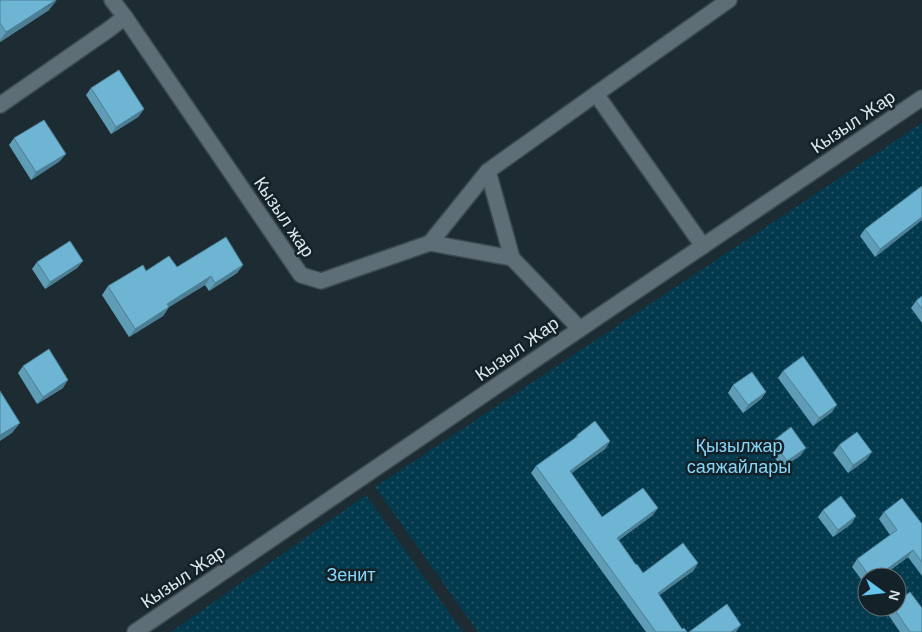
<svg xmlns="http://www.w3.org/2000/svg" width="922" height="632" viewBox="0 0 922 632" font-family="Helvetica,sans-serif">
<defs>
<pattern id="grass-dots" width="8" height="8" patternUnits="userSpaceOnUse" patternTransform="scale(1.25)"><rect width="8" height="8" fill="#043a4d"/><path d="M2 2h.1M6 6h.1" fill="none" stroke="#285667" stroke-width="1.8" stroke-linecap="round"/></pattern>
</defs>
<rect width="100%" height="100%" fill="#1d2c33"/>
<g fill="url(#grass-dots)" fill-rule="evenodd">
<path d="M 922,123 L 922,632 L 478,632 L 375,487 ZM 867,577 L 897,577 L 897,607 L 867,607 Z"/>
<polygon points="366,495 463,632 171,632"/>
</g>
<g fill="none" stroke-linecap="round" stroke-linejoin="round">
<defs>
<g id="minor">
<polyline points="125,17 301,275 321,281 430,243 512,258 580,329"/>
<polyline points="0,105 108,30 125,17 112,0"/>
<polyline points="488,171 512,258"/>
<polyline points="430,243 488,171 596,94"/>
<polyline points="703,246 596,94 729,0"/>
</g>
<polyline id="secondary" points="135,632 580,329 922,98"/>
</defs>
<use href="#minor" stroke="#3e4b50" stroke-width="18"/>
<use href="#secondary" stroke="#3e4b50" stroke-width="18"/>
<use href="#minor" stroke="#5d6e76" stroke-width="15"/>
<use href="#secondary" stroke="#5d6e76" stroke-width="15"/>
</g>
<g fill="#5f9cb6">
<polygon points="0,0 49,10 0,42"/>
<polygon points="91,88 144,109 138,117 111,134 86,95"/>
<polygon points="14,138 60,161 31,180 9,145"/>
<polygon points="922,186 922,220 875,257 860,236 865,229"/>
<polygon points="83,261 77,268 45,289 32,269 37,262"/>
<polygon points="243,265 237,273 209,291 205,285 169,307 163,316 129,337 102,295 108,286 146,271 177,267"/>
<polygon points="922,296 922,323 911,308 916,301"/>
<polygon points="23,366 63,388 37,404 18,373"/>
<polygon points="783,371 832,412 813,426 778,378"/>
<polygon points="733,385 766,392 761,399 743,413 728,393"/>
<polygon points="577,435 610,441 605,449 571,473 602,517 653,515 619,540 636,565 643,573 698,563 693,571 659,595 682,629 687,632 646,632 531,473 536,466 574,439"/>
<polygon points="773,441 801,455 782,468 768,448"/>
<polygon points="839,445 867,459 848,473 833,453"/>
<polygon points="823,510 856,516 851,524 833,537 818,517"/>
<polygon points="884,512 922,524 922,576 908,557 881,577 867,577 867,587 852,567 857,559 890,535 879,519"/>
<polygon points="891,607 897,607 922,632 900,632 887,613"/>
</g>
<g fill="#4d7f94">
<polygon points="57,0 49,10 0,42 0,40 6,32"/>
<polygon points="144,109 138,117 111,134 116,127"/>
<polygon points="66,154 60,161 31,180 36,172"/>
<polygon points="922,217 922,220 875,257 880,249"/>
<polygon points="83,261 77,268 45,289 50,282"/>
<polygon points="243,265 237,273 209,291 215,283"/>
<polygon points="211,276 205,285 169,307 163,316 129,337 135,329 167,304"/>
<polygon points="68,380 63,388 37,404 43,397"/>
<polygon points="766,392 761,399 743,413 748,405"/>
<polygon points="837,405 832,412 813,426 819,418"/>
<polygon points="20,423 12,433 0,441 0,435"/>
<polygon points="610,441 605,449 565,478 570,471"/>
<polygon points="806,448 801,455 782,468 787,461"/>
<polygon points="872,452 867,459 848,473 853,465"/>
<polygon points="658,508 653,515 612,545 617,538"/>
<polygon points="856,516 851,524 833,537 838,530"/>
<polygon points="913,550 908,557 881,577 876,577"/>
<polygon points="698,563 693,571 653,600 658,593"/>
<polygon points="741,625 736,632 731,632"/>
</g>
<g fill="#6eb5d4" stroke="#4d7f94">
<polygon points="0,0 56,0 6,32 0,23"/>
<polygon points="119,70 144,109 116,127 91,88"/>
<polygon points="44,120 66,154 36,172 14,138"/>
<polygon points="922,186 922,217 880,249 865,229"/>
<polygon points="226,237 243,265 215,283 211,276 167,304 169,307 135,329 108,286 143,265 146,271 169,256 177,267"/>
<polygon points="70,241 83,261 50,282 37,262"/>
<polygon points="922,296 922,309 916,301"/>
<polygon points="49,349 68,380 43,397 23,366"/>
<polygon points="803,356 837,405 819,418 783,371"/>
<polygon points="752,372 766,392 748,405 733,385"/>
<polygon points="0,391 20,423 0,435"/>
<polygon points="595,421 610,441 570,471 602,517 643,488 658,508 617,538 636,565 637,564 643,573 683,543 698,563 658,593 682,629 684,628 687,632 656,632 536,466 578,436 577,435"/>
<polygon points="791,427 806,448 787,461 773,441"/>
<polygon points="857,432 872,452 853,465 839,445"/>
<polygon points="841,496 856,516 838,530 823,510"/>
<polygon points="902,498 922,524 922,562 913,550 876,577 870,577 857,559 897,530 884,512"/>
<polygon points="910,592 922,608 922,632 910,632 893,607 897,607 897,602"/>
<polygon points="727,604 741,625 731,632 689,632"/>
</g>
<g text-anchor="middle" stroke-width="5" stroke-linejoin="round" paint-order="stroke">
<g font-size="18" fill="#dce6ea" stroke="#132229">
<text transform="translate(853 122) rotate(-34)" y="6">Кызыл Жар</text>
<text transform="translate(284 217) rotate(56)" y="6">Кызыл жар</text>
<text transform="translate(517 349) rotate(-35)" y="6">Кызыл Жар</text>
<text transform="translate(183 577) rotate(-34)" y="6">Кызыл Жар</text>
</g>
<g font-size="18" fill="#87d6f9" stroke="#132229">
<text x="739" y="452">Қызылжар<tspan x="739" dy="21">саяжайлары</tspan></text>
<text x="351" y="581">Зенит</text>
</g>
</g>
<g transform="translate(882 592) rotate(105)"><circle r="24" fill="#132229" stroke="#637076"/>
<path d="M0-4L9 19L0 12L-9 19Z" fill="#64c5ee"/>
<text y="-8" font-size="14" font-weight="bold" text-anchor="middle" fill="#dce6ea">N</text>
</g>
</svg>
